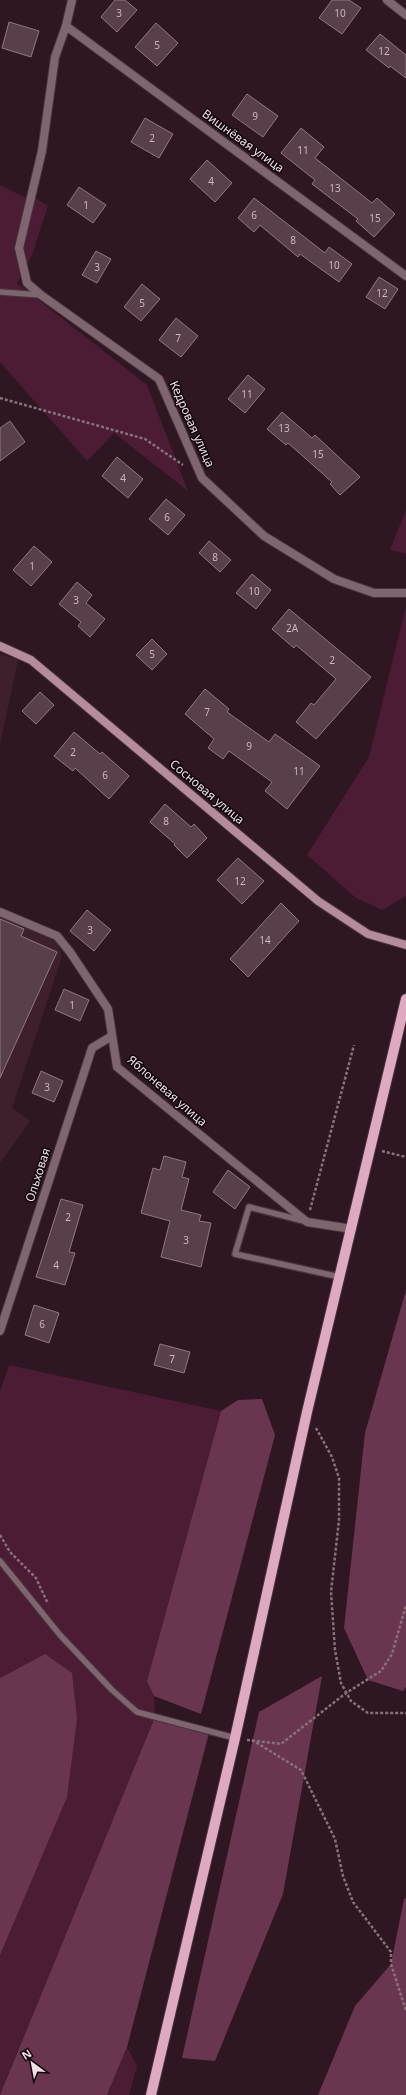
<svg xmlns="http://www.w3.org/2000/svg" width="406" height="2095" viewBox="0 0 406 2095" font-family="'Noto Sans',sans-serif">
<rect width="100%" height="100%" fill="#2e1722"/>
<g fill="#3d1f2d">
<polygon points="0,654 18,660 0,745"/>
<polygon points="0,915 39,931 57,943 62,956 12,1108 30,1121 0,1163"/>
</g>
<g fill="#4c1b34">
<polygon points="0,185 24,197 37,199 48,206 32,255 17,283 147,385 188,491 114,433 87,461 0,362"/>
<polygon points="406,510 406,554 390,550"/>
<polygon points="406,606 406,896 382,910 356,898 307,855 369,757"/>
<polygon points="9,1365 221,1411 147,1681 154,1696 155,1717 0,2095 0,1955 12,1924 45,1654 0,1678 0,1391"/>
<polygon points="127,2047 137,2066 129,2095 107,2095"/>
</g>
<g fill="#6a364f">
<polygon points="406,1290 406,1687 403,1691 368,1680 344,1628 365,1433"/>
<polygon points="262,1399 275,1435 201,1714 154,1696 147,1681 221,1411 238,1400"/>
<polygon points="45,1654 72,1673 77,1719 67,1797 0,1955 0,1678"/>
<polygon points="322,1676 283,1894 215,2061 182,2058 259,1712"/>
<polygon points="155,1717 209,1733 127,2047 107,2095 0,2095"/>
<polygon points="406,1898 406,2095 318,2095 355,2006 391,1964 404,1899"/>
</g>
<g fill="#593e4b" stroke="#947683">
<polygon points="115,0 125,0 137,10 117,32 101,17"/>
<polygon points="332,0 349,0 361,8 342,34 319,18"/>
<polygon points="9,22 39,31 31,57 2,48"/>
<polygon points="156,23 178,43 157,66 135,47"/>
<polygon points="380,34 406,55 406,78 390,66 389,68 366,50"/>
<polygon points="247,94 278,116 263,137 232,115"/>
<polygon points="145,118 173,134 159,158 131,142"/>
<polygon points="301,128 324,147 315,158 372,203 377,198 395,214 374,237 356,221 358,219 312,184 315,180 281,153"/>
<polygon points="207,160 232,183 215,202 190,179"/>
<polygon points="79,187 106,205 93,223 67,205"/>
<polygon points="254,198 325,253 329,247 352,264 339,282 300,254 298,257 260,225 254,232 238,218"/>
<polygon points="96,251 111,259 97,283 82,275"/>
<polygon points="379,277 398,289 385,309 366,297"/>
<polygon points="142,284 160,299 141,321 124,307"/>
<polygon points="176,318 198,336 181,357 159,340"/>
<polygon points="248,375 265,389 245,413 228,399"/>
<polygon points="282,412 312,438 315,435 360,477 340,495 330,484 332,482 288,443 286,445 267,429"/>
<polygon points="10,421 25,442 0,461 0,428"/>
<polygon points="117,457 143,479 128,498 102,476"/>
<polygon points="166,499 185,515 168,535 149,519"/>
<polygon points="209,541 231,560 220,572 199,553"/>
<polygon points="34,546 52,562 31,586 13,570"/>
<polygon points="252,574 271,590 256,609 236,593"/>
<polygon points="77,582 92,595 86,603 105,619 90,637 78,626 81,622 59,604"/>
<polygon points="289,609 371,677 316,739 296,722 311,703 314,705 336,679 296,645 294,648 272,629"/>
<polygon points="152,639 167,654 152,670 136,655"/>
<polygon points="205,689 229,709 227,712 269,742 275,734 320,766 287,809 265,791 272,782 229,751 223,759 208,748 214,739 185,714"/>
<polygon points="40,692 54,705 36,724 22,711"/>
<polygon points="74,732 100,754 102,752 129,776 109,799 75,768 73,771 54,756"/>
<polygon points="165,804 191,827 194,824 207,838 187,858 174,845 175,844 150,822"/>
<polygon points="238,858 264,881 242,904 217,880"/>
<polygon points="281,903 299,921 248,977 230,959"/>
<polygon points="87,910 111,930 94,951 70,931"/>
<polygon points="0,919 24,929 21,936 57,952 0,1078"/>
<polygon points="64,989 89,1000 80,1021 55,1010"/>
<polygon points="41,1071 63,1081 54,1102 32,1093"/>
<polygon points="164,1156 186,1162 182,1177 189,1179 181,1210 201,1215 199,1221 211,1223 201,1267 161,1257 170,1221 141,1213 153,1168 160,1170"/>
<polygon points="228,1170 250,1187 235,1209 213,1192"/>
<polygon points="61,1199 83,1205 69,1252 75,1253 65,1285 36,1277"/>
<polygon points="34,1305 59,1313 49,1343 25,1335"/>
<polygon points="160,1344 190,1352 184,1373 154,1365"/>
</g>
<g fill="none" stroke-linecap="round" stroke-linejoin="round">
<defs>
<g id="lane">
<polyline points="0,292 41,295"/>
<polyline points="304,1221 249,1207 235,1254 340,1277"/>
<polyline points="0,1561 60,1635 112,1690 137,1712 235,1738"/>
</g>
<g id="street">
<polyline points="72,0 66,26 55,57 42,151 19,248 27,283 41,295 159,379 202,478 264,536 334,579 374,593 406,593"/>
<polyline points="387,0 406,15"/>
<polyline points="66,26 406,276"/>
<polyline points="0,912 57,936 70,952 108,1009 117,1067 307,1222 352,1229"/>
<polyline points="0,1331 92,1048 112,1036"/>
</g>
<polyline id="secondary" points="0,646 31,660 318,901 368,934 406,945"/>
<polyline id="primary" points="151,2095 235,1738 307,1412 406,999"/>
</defs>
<use href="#lane" stroke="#49333d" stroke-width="8"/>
<use href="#street" stroke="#49333d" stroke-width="10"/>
<use href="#secondary" stroke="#49333d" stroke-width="10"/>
<use href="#primary" stroke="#49333d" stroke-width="12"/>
<g stroke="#86727b" stroke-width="2.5" stroke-dasharray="3 2" stroke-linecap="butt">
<polyline points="0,398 145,439 183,465"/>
<polyline points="382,1151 406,1157"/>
<polyline points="310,1210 354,1045"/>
<polyline points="316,1428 332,1457 339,1478 339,1520 331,1592 335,1650 341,1683 351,1701 368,1713 406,1713"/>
<polyline points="0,1535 10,1552 36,1578 48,1604"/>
<polyline points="247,1740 281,1744 346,1693 381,1671 392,1654 406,1605"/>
<polyline points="252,1740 301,1770 335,1839 343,1876 353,1902 391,1952 391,1964 406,2011"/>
</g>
<use href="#lane" stroke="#7e6570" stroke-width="5.5"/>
<use href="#street" stroke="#7e6570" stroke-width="8"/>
<use href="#secondary" stroke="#b58c9e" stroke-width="8"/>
<use href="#primary" stroke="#dfaac1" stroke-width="10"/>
</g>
<g text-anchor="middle" stroke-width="3" stroke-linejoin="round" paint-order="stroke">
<g font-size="10" fill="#cab7bf">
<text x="119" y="17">3</text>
<text x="340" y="17">10</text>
<text x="157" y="49">5</text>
<text x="384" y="55">12</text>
<text x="255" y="120">9</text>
<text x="152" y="142">2</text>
<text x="303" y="154">11</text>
<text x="211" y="185">4</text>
<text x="335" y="192">13</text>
<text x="86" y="209">1</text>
<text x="254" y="219">6</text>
<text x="375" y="222">15</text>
<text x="293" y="244">8</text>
<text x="334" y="269">10</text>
<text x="97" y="271">3</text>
<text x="382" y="297">12</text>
<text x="142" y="307">5</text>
<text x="178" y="342">7</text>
<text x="247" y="398">11</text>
<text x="284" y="432">13</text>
<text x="318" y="458">15</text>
<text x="123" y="482">4</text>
<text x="167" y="521">6</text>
<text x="215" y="561">8</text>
<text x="32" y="570">1</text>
<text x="254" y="595">10</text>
<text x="76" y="604">3</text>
<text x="292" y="632">2А</text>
<text x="152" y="658">5</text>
<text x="332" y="664">2</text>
<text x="207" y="716">7</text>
<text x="249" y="750">9</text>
<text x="73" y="756">2</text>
<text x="299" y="775">11</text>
<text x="105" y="779">6</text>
<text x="166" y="825">8</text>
<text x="240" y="885">12</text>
<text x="90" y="934">3</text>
<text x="265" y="944">14</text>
<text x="72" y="1009">1</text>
<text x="47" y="1091">3</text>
<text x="68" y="1221">2</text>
<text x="186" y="1244">3</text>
<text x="56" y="1269">4</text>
<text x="42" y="1328">6</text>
<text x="172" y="1363">7</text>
</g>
<g font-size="12" fill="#f0dfe6" stroke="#10060b">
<text transform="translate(243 141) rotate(36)" y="4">Вишнёвая улица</text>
<text transform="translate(192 424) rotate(66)" y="4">Кедровая улица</text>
<text transform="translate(207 792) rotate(40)" y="4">Сосновая улица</text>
<text transform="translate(167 1091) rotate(41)" y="4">Яблоневая улица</text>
<text transform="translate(38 1175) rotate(-72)" y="4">Ольховая</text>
</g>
</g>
<g transform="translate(32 2063) rotate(328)" stroke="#10060b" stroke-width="3" paint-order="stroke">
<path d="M0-3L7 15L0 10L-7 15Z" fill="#f0dfe6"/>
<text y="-6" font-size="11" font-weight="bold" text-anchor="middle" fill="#f0dfe6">N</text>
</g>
</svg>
